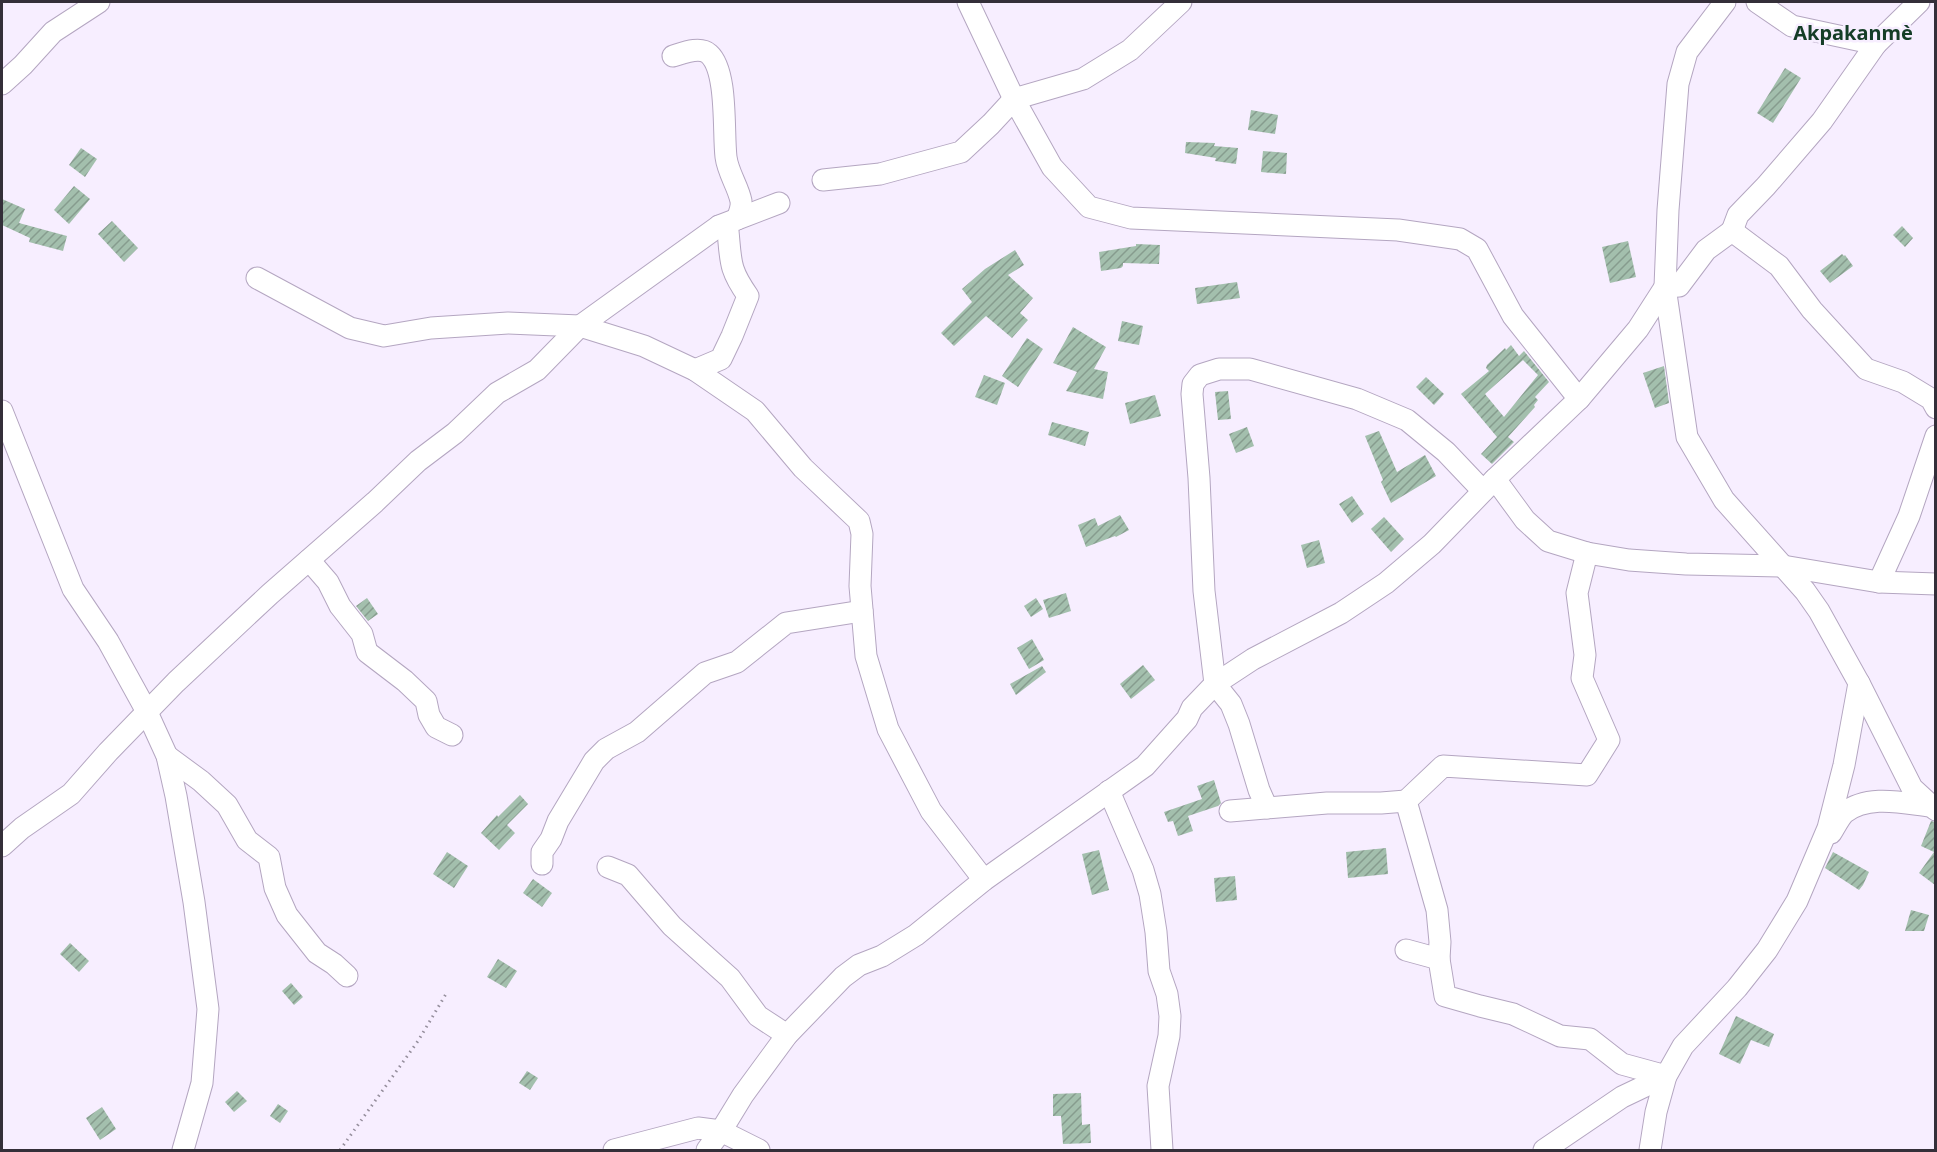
<svg xmlns="http://www.w3.org/2000/svg" width="1937" height="1152" viewBox="0 0 1937 1152" font-family="'Noto Sans',sans-serif">
<defs>
<pattern id="building-hatch" width="6" height="6" patternUnits="userSpaceOnUse" patternTransform="scale(1.5)"><rect width="6" height="6" fill="#a3bfad"/><path d="M-1 1l2-2M0 6l6-6M5 7l2-2" fill="none" stroke="#869c8e"/></pattern>
</defs>
<rect width="100%" height="100%" fill="#f7eeff"/>
<g fill="url(#building-hatch)" fill-rule="evenodd">
<polygon points="1785,68 1801,78 1773,123 1757,113"/>
<polygon points="1251,110 1278,115 1275,134 1248,130"/>
<polygon points="1186,142 1215,143 1214,146 1238,148 1236,164 1215,161 1216,158 1185,153"/>
<polygon points="81,148 97,159 85,177 69,165"/>
<polygon points="1263,151 1287,153 1286,174 1261,172"/>
<polygon points="74,186 90,199 69,224 54,210"/>
<polygon points="2,199 25,209 19,223 67,236 63,251 29,242 30,238 2,225"/>
<polygon points="112,221 138,248 124,262 98,234"/>
<polygon points="1902,226 1913,238 1905,247 1893,235"/>
<polygon points="1628,241 1636,277 1610,283 1602,247"/>
<polygon points="1136,244 1160,245 1159,264 1123,263 1123,266 1121,268 1101,271 1099,252 1136,246"/>
<polygon points="1015,250 1024,265 1008,275 1033,298 1020,313 1028,320 1012,338 986,316 954,346 941,333 972,302 962,289 985,269"/>
<polygon points="1842,254 1844,256 1845,255 1853,266 1830,283 1820,271"/>
<polygon points="1237,282 1240,298 1197,304 1195,288"/>
<polygon points="1122,321 1143,326 1139,345 1118,341"/>
<polygon points="1073,327 1106,347 1094,369 1108,372 1103,399 1066,391 1077,372 1053,363"/>
<polygon points="1027,338 1043,349 1018,387 1002,376"/>
<path d="M 1511,345 L 1519,356 L 1524,351 L 1549,382 L 1535,397 L 1538,400 L 1534,405 L 1535,407 L 1508,437 L 1514,442 L 1492,464 L 1481,454 L 1497,437 L 1461,394 L 1489,371 L 1486,368 L 1487,365 L 1505,348 L 1506,350 ZM 1521,358 L 1538,375 L 1504,417 L 1485,394 L 1523,360 Z"/>
<polygon points="1664,366 1669,403 1655,408 1643,373"/>
<polygon points="984,375 1005,383 997,405 975,397"/>
<polygon points="1426,377 1444,394 1434,405 1416,387"/>
<polygon points="1228,391 1231,419 1218,420 1215,392"/>
<polygon points="1155,395 1161,416 1130,424 1125,403"/>
<polygon points="1052,422 1089,432 1085,446 1048,435"/>
<polygon points="1247,427 1254,446 1236,453 1229,434"/>
<polygon points="1379,431 1397,472 1425,455 1436,476 1391,503 1381,482 1383,480 1365,436"/>
<polygon points="1352,496 1364,514 1352,523 1339,504"/>
<polygon points="1120,515 1129,530 1116,537 1115,536 1086,547 1078,525 1095,518 1098,526"/>
<polygon points="1384,517 1404,539 1391,552 1371,529"/>
<polygon points="1319,540 1325,563 1307,568 1301,545"/>
<polygon points="1066,593 1071,611 1049,618 1043,600"/>
<polygon points="367,598 378,614 368,621 356,606"/>
<polygon points="1036,598 1043,609 1031,617 1024,606"/>
<polygon points="1032,639 1044,660 1029,669 1017,648"/>
<polygon points="1143,665 1155,680 1131,699 1120,684"/>
<polygon points="1042,666 1046,672 1016,695 1010,684"/>
<polygon points="1214,780 1221,803 1218,806 1188,816 1193,831 1178,836 1173,821 1168,822 1164,812 1202,799 1197,786"/>
<polygon points="520,795 528,804 507,825 515,833 499,850 481,833 497,815 498,817"/>
<polygon points="1931,821 1935,822 1935,885 1919,873 1934,852 1921,846"/>
<polygon points="1386,848 1388,874 1348,878 1346,852"/>
<polygon points="1099,850 1109,890 1092,895 1082,854"/>
<polygon points="447,852 468,866 454,888 433,874"/>
<polygon points="1833,852 1869,872 1863,885 1859,890 1825,868"/>
<polygon points="1235,876 1237,900 1216,902 1214,878"/>
<polygon points="533,879 552,893 542,907 523,893"/>
<polygon points="1911,910 1929,915 1924,931 1905,931"/>
<polygon points="70,943 89,961 79,972 60,954"/>
<polygon points="498,959 517,971 506,988 487,977"/>
<polygon points="291,983 303,997 294,1005 282,991"/>
<polygon points="1736,1016 1774,1034 1769,1047 1751,1040 1740,1064 1719,1054"/>
<polygon points="527,1071 538,1078 530,1090 519,1083"/>
<polygon points="237,1091 247,1101 234,1112 225,1102"/>
<polygon points="1081,1093 1082,1125 1090,1124 1091,1143 1063,1144 1061,1116 1053,1116 1053,1094"/>
<polygon points="278,1104 288,1111 280,1123 270,1116"/>
<polygon points="102,1107 116,1129 100,1140 86,1118"/>
</g>
<g fill="none" stroke-linecap="round" stroke-linejoin="round">
<defs>
<g id="minor">
<polyline points="968,2 1014,99 1052,167 1089,207 1131,218 1398,230 1460,239 1477,249 1513,316 1579,399"/>
<polyline points="1725,2 1687,52 1678,84 1668,210 1665,287 1687,437 1724,500 1805,591 1819,611 1859,683 1912,788 1936,810"/>
<polyline points="1757,2 1792,26 1876,44 1919,2"/>
<path d="M 673,56 C 683,53 700,46 709,54 C 728,71 723,132 726,157 C 728,173 738,186 741,201 C 742,207 739,214 737,219"/>
<polyline points="2,84 23,65 53,32 99,2"/>
<polyline points="823,180 880,174 961,152 991,124 1014,99 1083,79 1130,50 1181,2"/>
<polyline points="1732,231 1738,215 1766,186 1822,121 1876,44"/>
<polyline points="257,278 350,328 384,336 431,328 508,323 580,326 644,346 695,370 755,411 803,468 859,521 862,534 860,586 866,656 888,729 931,811 984,880"/>
<polyline points="1665,287 1679,286 1706,250 1732,231 1779,266 1812,310 1866,369 1903,382 1931,399 1936,408"/>
<path d="M 695,370 L 721,359 L 732,336 L 748,296 C 729,269 731,262 728,231 L 719,226"/>
<polyline points="2,411 73,589 108,641 146,710 167,756 176,796 194,902 208,1009 202,1083 183,1150"/>
<polyline points="1495,479 1525,520 1548,541 1587,553 1629,560 1686,564 1783,566 1879,582 1936,584"/>
<polyline points="309,560 328,582 340,606 362,634 367,652 405,681 426,701 429,715 436,727 452,735"/>
<polyline points="1879,582 1909,516 1936,436"/>
<polyline points="167,756 201,781 227,805 247,840 269,857 275,888 287,915 317,953 334,964 347,976"/>
<polyline points="1109,791 1143,870 1150,894 1156,932 1159,971 1167,994 1170,1016 1169,1036 1158,1086 1162,1150"/>
<polyline points="1267,808 1259,790 1239,724 1231,704 1215,684 1204,591 1199,478 1192,394 1193,384 1200,375 1219,369 1250,369 1357,399 1407,420 1446,452 1483,491"/>
<polyline points="1230,811 1327,803 1381,803 1406,801"/>
<path d="M 1831,833 C 1835,827 1839,818 1844,813 C 1868,794 1903,803 1930,806"/>
<polyline points="2,846 22,828 71,794 108,752 176,682 270,594 375,502 418,461 455,433 497,393 537,370 580,326 719,226 779,203"/>
<polyline points="542,864 542,852 551,839 558,821 594,761 606,749 637,732 705,673 737,662 786,623 862,611"/>
<polyline points="608,867 628,875 672,926 730,978 758,1016 787,1035"/>
<polyline points="1406,950 1439,959 1445,996 1480,1006 1513,1014 1560,1036 1590,1039 1622,1064 1666,1076 1622,1097 1544,1150"/>
<polyline points="1439,959 1440,942 1437,910 1406,801 1443,766 1587,775 1609,740 1582,678 1585,655 1577,593 1587,553"/>
<polyline points="614,1150 698,1128 721,1131 759,1150"/>
<polyline points="707,1150 721,1131 743,1095 787,1035 843,977 859,965 882,956 916,935 984,880 1145,766 1187,719 1192,708 1215,684 1253,659 1341,613 1386,583 1432,544 1495,479 1579,399 1638,329 1665,287"/>
<polyline points="1650,1150 1656,1112 1666,1076 1683,1046 1737,988 1767,950 1797,901 1828,828 1844,765 1859,683"/>
</g>
</defs>
<use href="#minor" stroke="#b4a6c1" stroke-width="23"/>
<polyline stroke="#958e9c" stroke-width="3" stroke-dasharray="1.5 4.5" stroke-linecap="butt" points="340,1150 418,1041 446,994"/>
<use href="#minor" stroke="#fff" stroke-width="21"/>
</g>
<g text-anchor="middle" stroke-width="5" stroke-linejoin="round" paint-order="stroke">
<g font-size="20" font-weight="bold" fill="#153d27" stroke="#f7eeff">
<text x="1853" y="40">Akpakanmè</text>
</g>
</g>
<rect width="1937" height="1152" fill="none" stroke="#342f39" stroke-width="6"/>
</svg>
